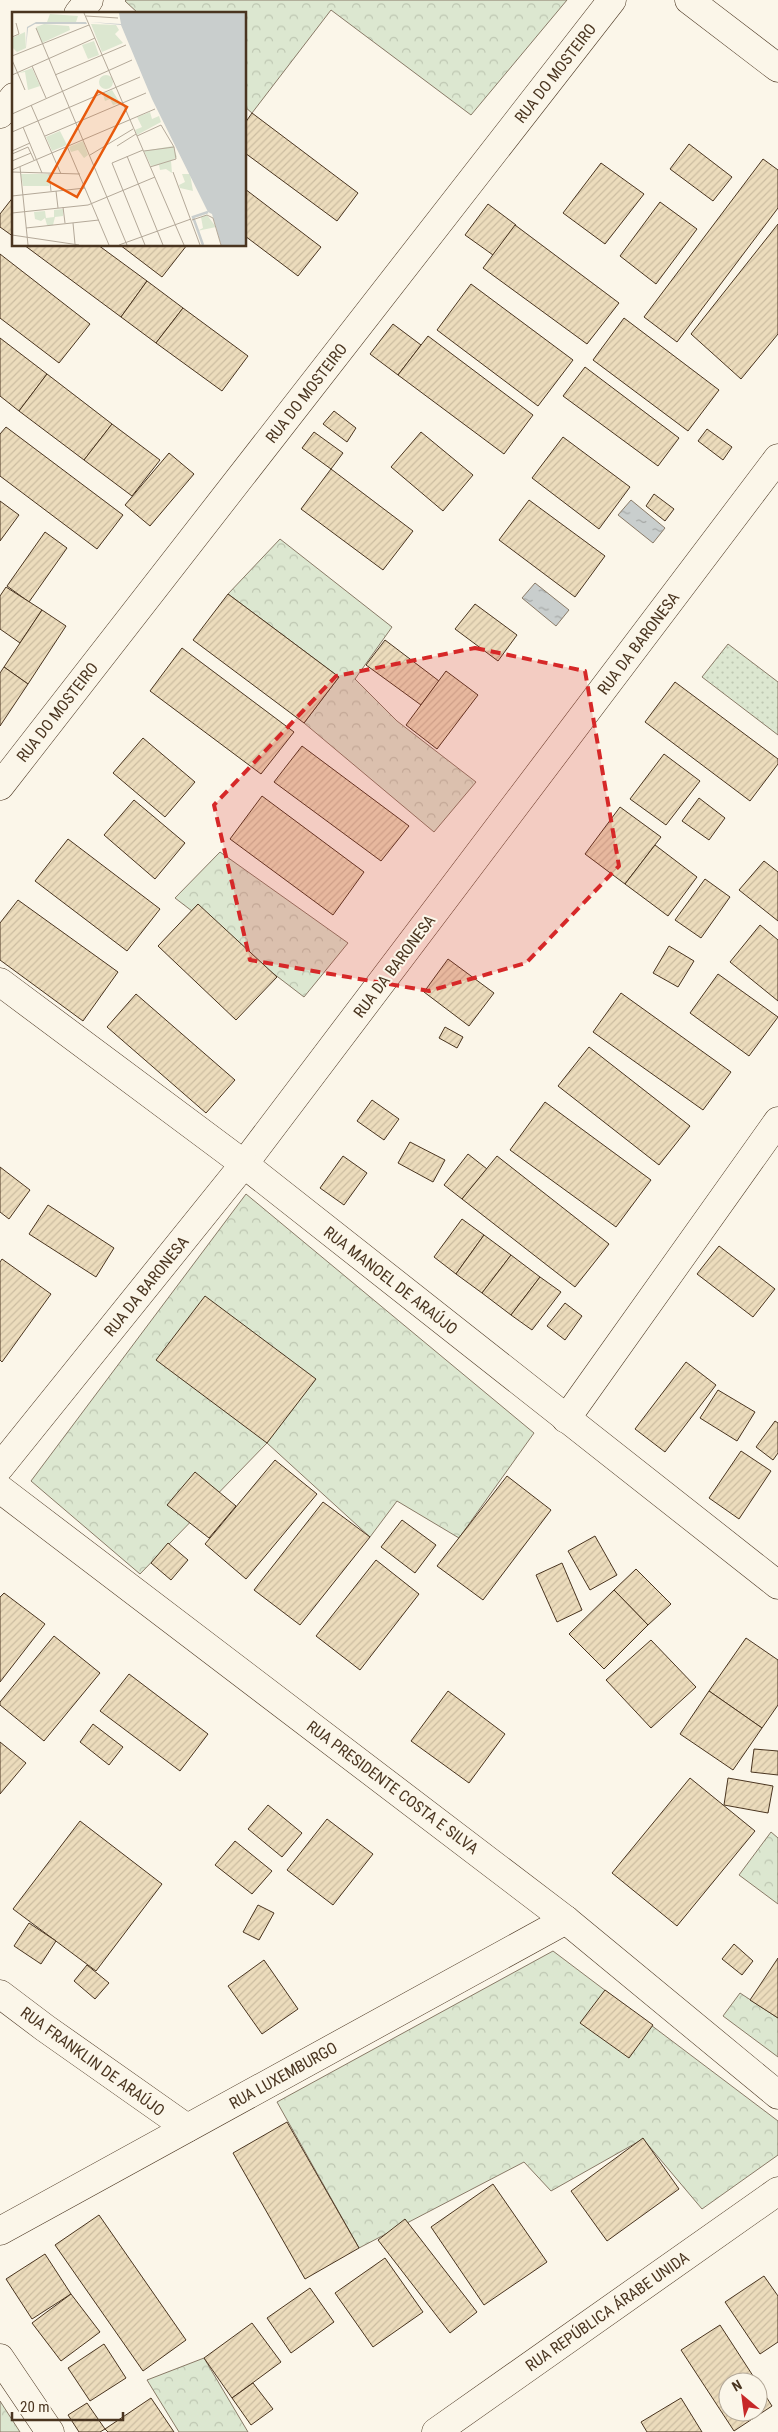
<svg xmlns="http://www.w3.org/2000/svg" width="778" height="2432" viewBox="0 0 778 2432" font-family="'Roboto Condensed',sans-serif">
<defs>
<pattern id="grass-dots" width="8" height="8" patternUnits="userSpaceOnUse" patternTransform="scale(1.25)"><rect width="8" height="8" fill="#dce7d0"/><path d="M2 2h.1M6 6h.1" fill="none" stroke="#bec7b2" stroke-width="1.8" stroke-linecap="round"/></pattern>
<pattern id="forest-crowns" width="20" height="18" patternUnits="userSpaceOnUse" patternTransform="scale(1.25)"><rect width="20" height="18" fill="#dce7d0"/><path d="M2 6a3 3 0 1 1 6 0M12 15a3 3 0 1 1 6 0" fill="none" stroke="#bec7b2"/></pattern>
<pattern id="water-ripples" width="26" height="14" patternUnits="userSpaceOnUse" patternTransform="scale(1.25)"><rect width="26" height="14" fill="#c9cecd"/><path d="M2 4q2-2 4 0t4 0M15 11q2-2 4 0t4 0" fill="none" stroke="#a5a8a6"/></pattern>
<pattern id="building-hatch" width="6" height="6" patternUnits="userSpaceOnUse" patternTransform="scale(1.25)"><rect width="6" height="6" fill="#ecdcbc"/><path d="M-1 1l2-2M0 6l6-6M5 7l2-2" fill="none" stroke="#ccbda1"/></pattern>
</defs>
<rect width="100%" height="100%" fill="#fbf6e9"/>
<polygon fill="url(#grass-dots)" stroke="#887966" points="728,644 778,682 778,735 702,677"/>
<g fill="url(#forest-crowns)" stroke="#887966">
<polygon points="126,0 567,0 471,115 331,10 252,113 245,107 245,14 139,14 125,1"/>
<polygon points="280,539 392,627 355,679 397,721 476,782 434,832 304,723 339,677 228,594"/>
<polygon points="220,852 348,943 304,997 175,898"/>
<polygon points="246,1194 534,1433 459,1538 397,1501 370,1537 267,1443 140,1574 31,1481"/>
<polygon points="771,1832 778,1838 778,1904 739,1875"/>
<polygon points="553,1951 778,2121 778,2155 702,2209 643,2139 551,2191 524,2162 359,2248 277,2102"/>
<polygon points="740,1993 778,2018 778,2057 723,2016"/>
<polygon points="204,2358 248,2432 179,2432 147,2380"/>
<polygon points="0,2401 20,2432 0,2432"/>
</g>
<g fill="url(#water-ripples)" stroke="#887966">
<polygon points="631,500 665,528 653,543 618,515"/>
<polygon points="535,583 569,610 556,626 522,598"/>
</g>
<g fill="url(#building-hatch)" stroke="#4a3520">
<polygon points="252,113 358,193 337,221 245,153 245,123"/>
<polygon points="689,144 732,177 713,201 670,169"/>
<polygon points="763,159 778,170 778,208 677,342 644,317"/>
<polygon points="601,163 644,194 605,244 563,213"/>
<polygon points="245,189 321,247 298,276 245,236"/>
<polygon points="14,196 14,237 0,227 0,214"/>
<polygon points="660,202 697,229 656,284 620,256"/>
<polygon points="488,204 516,225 493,255 465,235"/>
<polygon points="778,224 778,334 741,379 691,334"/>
<polygon points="515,225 619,303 587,344 483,268"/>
<polygon points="24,245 98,245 147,281 121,317"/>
<polygon points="120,245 187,245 162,277"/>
<polygon points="0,254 90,324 59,363 0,318"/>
<polygon points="147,281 183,308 156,343 121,317"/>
<polygon points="471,284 573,360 538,406 437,330"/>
<polygon points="183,308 248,356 222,391 156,343"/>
<polygon points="624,318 719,390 688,431 593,360"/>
<polygon points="393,324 421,345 398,375 370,354"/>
<polygon points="428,336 533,415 504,454 398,375"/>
<polygon points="0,338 47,374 19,411 0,396"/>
<polygon points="585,367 679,438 658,466 563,396"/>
<polygon points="47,374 112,424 84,460 19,411"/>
<polygon points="334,411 356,428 347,442 323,424"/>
<polygon points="112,424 160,460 132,496 84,460"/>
<polygon points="6,427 123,515 97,549 0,476 0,434"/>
<polygon points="707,429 732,447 723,460 698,441"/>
<polygon points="314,432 343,453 331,469 302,448"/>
<polygon points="421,432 473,475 443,511 391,467"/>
<polygon points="563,437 630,487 599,529 532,478"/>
<polygon points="169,453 194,474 150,526 125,505"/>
<polygon points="331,469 413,531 383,570 301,509"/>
<polygon points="654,494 674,509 665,521 646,506"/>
<polygon points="529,500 605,556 575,597 499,540"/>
<polygon points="0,501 19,515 0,541"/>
<polygon points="45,532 67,548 29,602 7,586"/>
<polygon points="6,587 42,610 20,643 0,629 0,596"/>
<polygon points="228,594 339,677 304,723 193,640"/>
<polygon points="475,604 517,635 498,661 455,629"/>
<polygon points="42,610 66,626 28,684 4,667"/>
<polygon points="385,640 439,681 421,705 366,665"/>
<polygon points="182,648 294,732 261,774 150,691"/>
<polygon points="4,667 28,684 0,726 0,673"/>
<polygon points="446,671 478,695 437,749 406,725"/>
<polygon points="675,682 778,759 778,764 750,801 645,722"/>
<polygon points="143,738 195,782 165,817 113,773"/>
<polygon points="302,746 409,826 381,861 274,782"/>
<polygon points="664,754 700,781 666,825 630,799"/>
<polygon points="262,796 364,872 333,915 230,839"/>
<polygon points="699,798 725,818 709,840 682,821"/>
<polygon points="134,800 185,843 155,879 104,835"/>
<polygon points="620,807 661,837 625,884 585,854"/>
<polygon points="68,839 160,909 127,951 35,881"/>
<polygon points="655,845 697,877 668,916 625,884"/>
<polygon points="764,861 778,872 778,921 739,890"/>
<polygon points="705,879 730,897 701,938 675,920"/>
<polygon points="18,900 118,972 83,1021 0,960 0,923"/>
<polygon points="198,904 277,977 236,1020 158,946"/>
<polygon points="760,925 778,940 778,1001 730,962"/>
<polygon points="669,946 694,961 678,987 653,973"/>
<polygon points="448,959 494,993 469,1026 424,992"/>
<polygon points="718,974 778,1017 749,1056 690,1013"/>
<polygon points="621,993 731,1072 703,1110 593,1032"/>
<polygon points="136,994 235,1080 206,1113 107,1027"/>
<polygon points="445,1027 463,1037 457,1048 439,1038"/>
<polygon points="589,1047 690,1126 659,1165 558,1086"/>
<polygon points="372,1100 399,1119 384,1140 357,1121"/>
<polygon points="545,1102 651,1180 616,1227 510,1150"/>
<polygon points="410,1142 445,1160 433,1182 398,1163"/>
<polygon points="468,1154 487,1169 462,1199 444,1185"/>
<polygon points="343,1156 367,1173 344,1205 320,1188"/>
<polygon points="497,1156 609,1244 575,1287 462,1199"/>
<polygon points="0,1167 30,1190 9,1219 0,1212"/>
<polygon points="48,1205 114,1248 96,1277 29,1234"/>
<polygon points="462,1219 484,1235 456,1274 434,1257"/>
<polygon points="484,1235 511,1255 482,1293 456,1274"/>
<polygon points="719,1246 775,1289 753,1317 697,1274"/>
<polygon points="511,1255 540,1277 511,1315 482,1293"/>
<polygon points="2,1259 51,1294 2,1362 0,1360 0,1262"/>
<polygon points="540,1277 561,1292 532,1330 511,1315"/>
<polygon points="205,1296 316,1379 267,1443 156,1360"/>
<polygon points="565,1303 582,1316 565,1340 547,1326"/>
<polygon points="686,1362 716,1385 665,1452 635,1429"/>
<polygon points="718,1390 755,1412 737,1441 700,1418"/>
<polygon points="775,1421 778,1423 778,1453 773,1460 756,1447"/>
<polygon points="741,1451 771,1471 739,1519 709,1498"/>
<polygon points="275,1460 317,1494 246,1579 205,1544"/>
<polygon points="195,1472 236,1506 209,1538 167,1505"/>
<polygon points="507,1476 551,1510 483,1600 437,1566"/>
<polygon points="323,1502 370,1537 300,1625 254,1590"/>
<polygon points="402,1520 436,1545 415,1573 381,1547"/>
<polygon points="595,1536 617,1575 590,1590 568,1551"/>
<polygon points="168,1543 188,1560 171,1580 151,1563"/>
<polygon points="376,1560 419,1594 360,1670 316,1636"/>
<polygon points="562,1563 582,1610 557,1622 536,1575"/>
<polygon points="636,1569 671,1604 648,1625 614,1590"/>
<polygon points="614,1590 648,1625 604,1669 569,1634"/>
<polygon points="4,1593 45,1624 0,1682 0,1597"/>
<polygon points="54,1636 100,1673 44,1741 0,1705 0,1702"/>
<polygon points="746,1638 778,1660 778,1705 762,1728 709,1691"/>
<polygon points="651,1640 696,1687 651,1728 606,1680"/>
<polygon points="129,1674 208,1734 180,1771 100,1711"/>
<polygon points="448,1691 505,1734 469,1783 411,1741"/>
<polygon points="709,1691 762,1728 733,1770 680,1734"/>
<polygon points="93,1724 123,1747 109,1765 80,1742"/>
<polygon points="0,1742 26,1763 0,1794"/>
<polygon points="754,1749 778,1751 778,1775 751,1772"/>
<polygon points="690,1778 755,1831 677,1926 612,1873"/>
<polygon points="728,1778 773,1786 768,1813 724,1805"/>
<polygon points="268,1805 302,1833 282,1857 248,1829"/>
<polygon points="327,1819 373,1854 333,1905 287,1870"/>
<polygon points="80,1821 162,1884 96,1971 13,1909"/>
<polygon points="235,1841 272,1871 252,1894 215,1865"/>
<polygon points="258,1905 274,1913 259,1940 243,1932"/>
<polygon points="29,1923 56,1941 41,1964 14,1946"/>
<polygon points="734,1944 753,1961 742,1975 722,1959"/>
<polygon points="778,1958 778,2018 750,2000"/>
<polygon points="264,1960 298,2009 262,2034 228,1986"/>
<polygon points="87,1965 109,1983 95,1999 74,1981"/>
<polygon points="605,1990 653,2025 629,2058 580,2023"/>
<polygon points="287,2122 359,2248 305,2279 233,2153"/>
<polygon points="643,2138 679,2189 607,2241 571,2191"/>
<polygon points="493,2184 547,2262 484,2305 431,2227"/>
<polygon points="99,2215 186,2340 143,2371 55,2245"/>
<polygon points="405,2219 477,2312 450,2333 378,2240"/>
<polygon points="45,2254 71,2294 32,2319 6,2279"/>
<polygon points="385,2258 423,2312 373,2347 335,2293"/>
<polygon points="764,2276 778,2296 778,2342 760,2354 725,2302"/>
<polygon points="310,2288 334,2322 291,2353 267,2318"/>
<polygon points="71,2294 100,2332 61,2361 32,2323"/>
<polygon points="252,2323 281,2362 232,2398 204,2358"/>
<polygon points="720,2325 757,2382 728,2382 728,2412 758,2412 758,2384 772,2406 734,2431 681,2350"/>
<polygon points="104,2344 126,2378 90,2401 68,2368"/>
<polygon points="253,2383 273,2409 251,2425 232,2398"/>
<polygon points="151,2398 174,2432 108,2432 105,2429"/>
<polygon points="681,2398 702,2432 647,2432 641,2422"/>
<polygon points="87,2403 105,2429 100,2432 79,2432 68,2415"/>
</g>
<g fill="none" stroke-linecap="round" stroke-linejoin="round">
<defs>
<g id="street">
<polyline points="78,14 89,0"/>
<polyline points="0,114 14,97"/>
<polyline points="0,786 612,0"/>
<polyline points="566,1419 778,1121"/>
<polyline points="0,1467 244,1164 778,458"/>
<polyline points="0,1489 566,1920 778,2095"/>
<polyline points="0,1994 45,2028 187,2128"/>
<polyline points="0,2231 566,1920"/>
<polyline points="0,2358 50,2432"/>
<polyline points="436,2432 778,2191"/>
</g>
<polyline id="secondary" points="0,982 244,1164 778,1585"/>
<polyline id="primary" points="689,0 778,68"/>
</defs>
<use href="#street" stroke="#4a3520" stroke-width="29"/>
<use href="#secondary" stroke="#4a3520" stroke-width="29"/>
<use href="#primary" stroke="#4a3520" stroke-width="29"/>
<use href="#street" stroke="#fbf6e9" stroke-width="28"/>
<use href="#secondary" stroke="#fbf6e9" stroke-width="28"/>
<use href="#primary" stroke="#fbf6e9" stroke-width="28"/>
</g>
<path fill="#d62828" fill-opacity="0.2" stroke="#d62828" stroke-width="4" stroke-dasharray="10 6" stroke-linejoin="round" d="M 475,648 L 585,671 L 619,866 L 526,963 L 429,991 L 250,960 L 214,805 L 336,676 Z"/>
<g text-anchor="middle" stroke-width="4" stroke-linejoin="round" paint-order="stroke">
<g font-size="16" fill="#4a3520" stroke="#fbf6e9">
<text transform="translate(555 73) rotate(-52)" y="6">RUA DO MOSTEIRO</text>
<text transform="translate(306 393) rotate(-52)" y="6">RUA DO MOSTEIRO</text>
<text transform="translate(638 643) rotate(-53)" y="6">RUA DA BARONESA</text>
<text transform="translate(57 712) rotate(-52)" y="6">RUA DO MOSTEIRO</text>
<text transform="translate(394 966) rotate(-53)" y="6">RUA DA BARONESA</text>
<text transform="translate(391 1280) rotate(38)" y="6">RUA MANOEL DE ARAÚJO</text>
<text transform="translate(146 1286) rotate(-51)" y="6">RUA DA BARONESA</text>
<text transform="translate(393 1787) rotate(37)" y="6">RUA PRESIDENTE COSTA E SILVA</text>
<text transform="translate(93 2061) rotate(36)" y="6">RUA FRANKLIN DE ARAÚJO</text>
<text transform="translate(283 2075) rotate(-29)" y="6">RUA LUXEMBURGO</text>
<text transform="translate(607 2311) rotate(-35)" y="6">RUA REPÚBLICA ÁRABE UNIDA</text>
</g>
</g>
<g transform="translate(12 12)">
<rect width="234" height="234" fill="#fbf6e9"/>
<path d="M 170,162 L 178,162 L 181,179 L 168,176 L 167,173 L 173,170 ZM 195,203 L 204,215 L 185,219 L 191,216 L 189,205 Z" fill="#dce7d0"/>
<path d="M 38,2 L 66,4 L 64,10 L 73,10 L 35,10 ZM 32,12 L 57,14 L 58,18 L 30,31 L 24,15 ZM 79,12 L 104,13 L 107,18 L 103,22 L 111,31 L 90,40 ZM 13,20 L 14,36 L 5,40 L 0,35 L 0,26 ZM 82,29 L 87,43 L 76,47 L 70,33 ZM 20,56 L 28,74 L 16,78 L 13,60 L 7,61 ZM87 70a7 7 0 1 1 14 0a7 7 0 1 1-14 0ZM 100,78 L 108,91 L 101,93 L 98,87 L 93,89 L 91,82 ZM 138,100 L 140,107 L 147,104 L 149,110 L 125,123 L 123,118 L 130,115 L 125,105 ZM 48,119 L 55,133 L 40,139 L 34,125 ZM 71,129 L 76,143 L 72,146 L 66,138 L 59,140 L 57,135 ZM 161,134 L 165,145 L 159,149 L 160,161 L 154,157 L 148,158 L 147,153 L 139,154 L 132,139 ZM 9,162 L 36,162 L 37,174 L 11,174 ZM 51,197 L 51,204 L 43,205 L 41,213 L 35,213 L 33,206 L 29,209 L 23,207 L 22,200 L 33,199 L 34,206 L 42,205 L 42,198 Z" fill="#dce7d0"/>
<path d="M 107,1 L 234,1 L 234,233 L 209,233 L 200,202 L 196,200 L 140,87 L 109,13 L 78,10 L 109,12 ZM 24,10 L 74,10 L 75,12 L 23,12 L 16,16 L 14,36 L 15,15 Z" fill="#c9cecd"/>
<path fill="none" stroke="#c9cecd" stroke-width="2.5" d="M 191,233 L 181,205 L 196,200"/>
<path fill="none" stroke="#b4a999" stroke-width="1" d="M 72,1 L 172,233M 74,4 L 106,6M 24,16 L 115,233M 0,25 L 7,22 L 4,11M 0,44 L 77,13M 0,48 L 13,78M 20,54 L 34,86M 0,63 L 83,26M 43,63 L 114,33M 19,93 L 49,162M 0,102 L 120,48M 11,115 L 30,161M 0,120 L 128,65M 33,124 L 134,81M 125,124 L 149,113 L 162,135M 55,134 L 97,233M 105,134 L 124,122M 131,138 L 100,151 L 133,233M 0,139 L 18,131M 132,139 L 162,135 L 164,147 L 138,155M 0,142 L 16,135 L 22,148M 78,143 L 121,117M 115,144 L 151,233M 0,149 L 19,141M 8,155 L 16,233M 0,158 L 143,97M 0,160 L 68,162M 161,160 L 188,233M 37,162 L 39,179M 44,179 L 46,196M 0,184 L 73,176M 51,195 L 53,211M 0,201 L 76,193 L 143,165M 180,208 L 195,203 L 201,206 L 209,233M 61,211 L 63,232M 14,216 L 87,208M 0,223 L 67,233M 107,233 L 179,207"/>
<path fill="#e8590c" fill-opacity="0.15" stroke="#e8590c" stroke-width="2.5" d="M 86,79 L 115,95 L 65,185 L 36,169 Z"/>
<rect width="234" height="234" fill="none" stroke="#4a3520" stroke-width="2.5"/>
</g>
<g transform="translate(743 2397) rotate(331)"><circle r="24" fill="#fbf6e9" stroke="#b4a999"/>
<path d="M0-4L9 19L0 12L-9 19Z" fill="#c62828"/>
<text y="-8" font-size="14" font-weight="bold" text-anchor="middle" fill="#4a3520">N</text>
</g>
<path d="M12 2412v8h111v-8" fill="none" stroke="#4a3520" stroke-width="2.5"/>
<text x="20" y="2412" font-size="15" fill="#4a3520" stroke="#fbf6e9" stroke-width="4" paint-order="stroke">20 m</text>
</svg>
